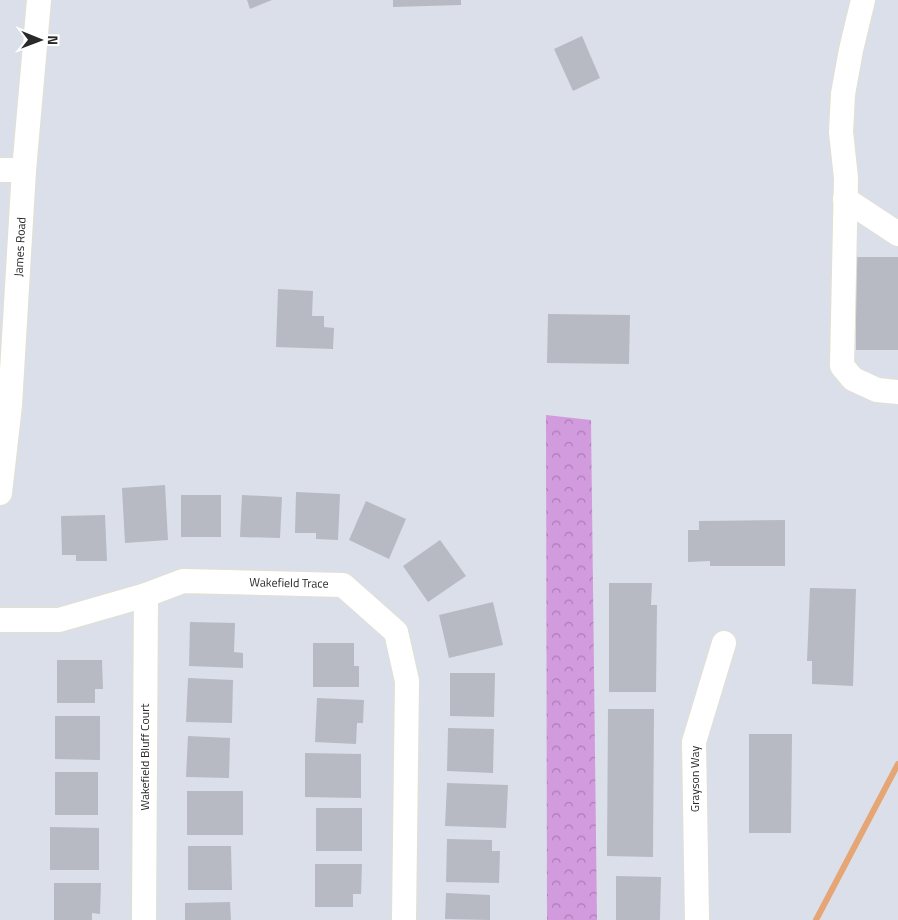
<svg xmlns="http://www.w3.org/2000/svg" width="898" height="920" viewBox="0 0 898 920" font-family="'Titillium Web',sans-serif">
<defs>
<pattern id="forest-crowns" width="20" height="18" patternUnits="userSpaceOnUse" patternTransform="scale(1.25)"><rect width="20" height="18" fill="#d29bdd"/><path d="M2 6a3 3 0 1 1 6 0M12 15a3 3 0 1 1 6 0" fill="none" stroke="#aa7eb3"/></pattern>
</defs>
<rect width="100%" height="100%" fill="#dbdfea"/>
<polygon fill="url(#forest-crowns)" points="546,415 591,420 597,920 547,920"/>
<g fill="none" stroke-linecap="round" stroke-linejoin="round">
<polyline stroke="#e5a575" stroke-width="6" points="816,920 898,764"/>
</g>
<g fill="#b7bac2">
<polygon points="247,0 272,0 250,9"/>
<polygon points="393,0 461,0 461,5 393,7"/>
<polygon points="582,36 600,78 573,91 554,49"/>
<rect x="856" y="257" width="42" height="93"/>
<polygon points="278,289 313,291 312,316 324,316 324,327 334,328 333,349 276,347"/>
<polygon points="548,314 630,315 629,364 547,363"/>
<polygon points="165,485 168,540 125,543 122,488"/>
<polygon points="296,492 340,494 338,540 316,539 316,533 295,533"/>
<rect x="181" y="495" width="40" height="42"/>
<polygon points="242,495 282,497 280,538 240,537"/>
<polygon points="366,501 406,519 389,559 349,540"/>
<polygon points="105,515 107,561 76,561 76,555 62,555 61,516"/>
<polygon points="785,520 785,566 710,566 710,561 688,562 688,530 699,530 699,521"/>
<polygon points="440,540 466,576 428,602 403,566"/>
<polygon points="609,583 652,583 651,605 657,605 656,692 609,692"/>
<polygon points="810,588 856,589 853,686 812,684 812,661 807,661"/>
<polygon points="493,602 503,645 449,658 439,615"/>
<polygon points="190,622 235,623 234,652 243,653 243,668 189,666"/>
<polygon points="313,643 354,643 354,666 359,666 359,687 313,687"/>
<polygon points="57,660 102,660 103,689 95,689 95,703 57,703"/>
<polygon points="450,673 495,673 494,717 450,716"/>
<polygon points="188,678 233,680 232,723 186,722"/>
<polygon points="317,698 364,700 363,723 357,723 356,744 315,742"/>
<polygon points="608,709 654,709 653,857 607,856"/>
<polygon points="55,716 100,716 100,760 55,759"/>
<polygon points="448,728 494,729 493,773 447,771"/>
<polygon points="749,734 792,734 791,833 749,833"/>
<polygon points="188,736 230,738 229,778 186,777"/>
<polygon points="305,753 361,754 361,798 305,797"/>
<rect x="55" y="772" width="43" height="43"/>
<polygon points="447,783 508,785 506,828 445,826"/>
<rect x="187" y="791" width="56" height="44"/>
<rect x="316" y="808" width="46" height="43"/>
<polygon points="50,827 99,828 99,870 50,870"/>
<polygon points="447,839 492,840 492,851 500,851 499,883 446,882"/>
<polygon points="188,846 231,846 232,890 188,890"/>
<polygon points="315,864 362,864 361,894 353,894 353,907 315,907"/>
<polygon points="616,876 661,877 660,920 616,920"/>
<polygon points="54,883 101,883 100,914 92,913 92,920 54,920"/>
<polygon points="446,893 490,895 490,920 445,919"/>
<polygon points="230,902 231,920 185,920 185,903"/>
</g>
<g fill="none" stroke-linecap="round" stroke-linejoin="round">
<defs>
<g id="minor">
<polyline points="863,0 851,50 843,94 841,132 846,178 842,366 853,379 877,390 898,392"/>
<polyline points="0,170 24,170"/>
<polyline points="845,199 898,234"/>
<polyline points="0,493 10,405 24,170 39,0"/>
<polyline points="0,620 59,620 146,595 183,581 343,585 396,632 407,681 404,920"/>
<polyline points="144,920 146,595"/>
<polyline points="697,920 694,742 724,643"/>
</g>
</defs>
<use href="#minor" stroke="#e1e0d1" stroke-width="26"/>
<use href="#minor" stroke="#fff" stroke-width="24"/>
</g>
<g text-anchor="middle" stroke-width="5" stroke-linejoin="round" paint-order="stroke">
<g font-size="12" fill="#292929" stroke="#fff">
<text transform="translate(20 247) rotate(-87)" y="4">James Road</text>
<text transform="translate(289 583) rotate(1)" y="4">Wakefield Trace</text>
<text transform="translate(145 757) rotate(-90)" y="4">Wakefield Bluff Court</text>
<text transform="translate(695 779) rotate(-90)" y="4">Grayson Way</text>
</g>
</g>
<g transform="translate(40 40) rotate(91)" stroke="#ffffff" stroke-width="4" paint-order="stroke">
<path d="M0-4L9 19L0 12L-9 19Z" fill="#292929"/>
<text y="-8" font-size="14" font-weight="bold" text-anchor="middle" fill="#292929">N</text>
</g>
</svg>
